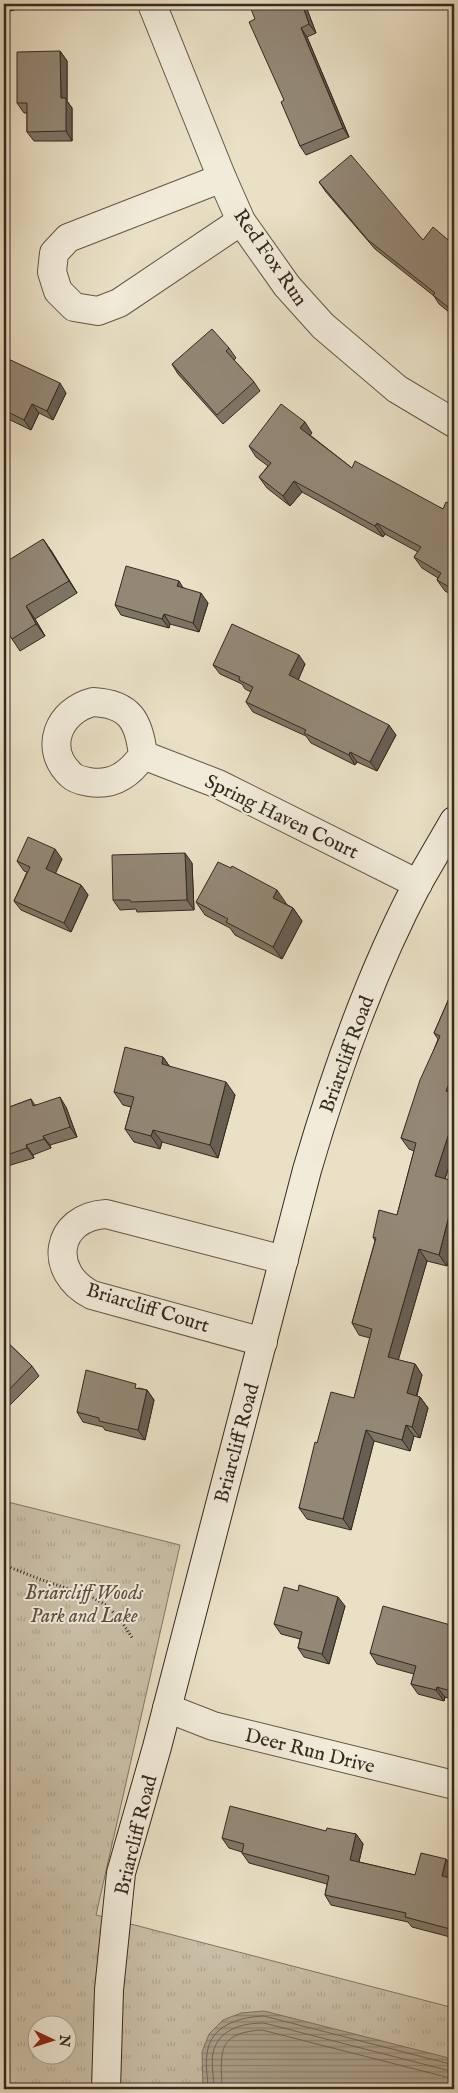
<svg xmlns="http://www.w3.org/2000/svg" width="458" height="2093" viewBox="0 0 458 2093" font-family="'IM FELL English',serif">
<defs>
<pattern id="park-tufts" width="24" height="20" patternUnits="userSpaceOnUse" patternTransform="scale(1.25)"><rect width="24" height="20" fill="#cbc1a9"/><path d="M3 7l-1-3M5 7V3M7 7l1-3M15 17l-1-3M17 17v-4M19 17l1-3" fill="none" stroke="#afa691"/></pattern>
<pattern id="water-rules" width="6" height="5" patternUnits="userSpaceOnUse" patternTransform="scale(1.25)"><rect width="6" height="5" fill="#aca28d"/><path d="M0 2.5h6" fill="none" stroke="#8d8473"/></pattern>
</defs>
<rect width="100%" height="100%" fill="#e9e0c5"/>
<filter id="stains"><feTurbulence type="fractalNoise" baseFrequency=".004" numOctaves="4"/><feColorMatrix values="0 0 0 0 .2 0 0 0 0 .09 0 0 0 0 .02 0 0 0 .5 -.17"/></filter>
<radialGradient id="worn" r=".72"><stop offset=".6" stop-color="#630" stop-opacity="0"/><stop offset="1" stop-color="#630" stop-opacity=".3"/></radialGradient>
<path fill="url(#park-tufts)" stroke="#807564" fill-rule="evenodd" d="M 4,1501 L 180,1545 L 96,1915 L 454,2008 L 454,2089 L 4,2089 ZM 38,2026 L 68,2026 L 68,2056 L 38,2056 Z"/>
<polygon fill="url(#water-rules)" stroke="#7d7261" points="264,2011 445,2057 454,2061 454,2089 203,2089 202,2052 209,2034 223,2020 241,2013"/>
<g fill="none" stroke-linecap="round" stroke-linejoin="round">
<g stroke="#716656" stroke-width="1">
<path d="M 208,2089 C 208,2078 205,2065 207,2054 C 210,2025 240,2017 264,2016 L 454,2065"/>
<path d="M 214,2089 C 214,2078 211,2064 213,2053 C 218,2029 243,2023 264,2023 L 454,2072"/>
<path d="M 222,2089 C 221,2052 216,2033 262,2030 L 454,2079"/>
</g>
<defs>
<g id="street">
<polyline points="152,4 222,178 241,221 287,286 323,326 397,389 454,423"/>
<polyline points="222,178 68,238 54,253 52,272 58,291 74,307 98,311 119,303 241,221"/>
<path d="M 93,702 C 130,704 139,721 143,755 C 130,774 113,786 89,782 C 83,781 75,779 71,775 C 43,749 58,711 93,702 Z"/>
<polyline points="143,755 218,784 418,884"/>
<path d="M 263,1342 L 92,1295 C 47,1272 55,1217 106,1214 L 284,1260"/>
<polyline points="167,1708 213,1726 454,1785"/>
</g>
<path id="secondary" d="M 106,2089 L 109,1990 L 121,1873 L 157,1747 L 307,1170 C 335,1074 371,972 418,883 C 430,862 442,842 454,821"/>
</defs>
<use href="#street" stroke="#635749" stroke-width="30"/>
<use href="#secondary" stroke="#362920" stroke-width="30"/>
<g stroke="#362920" stroke-width="3" stroke-dasharray="1 2.5" stroke-linecap="butt">
<polyline points="4,1220 5,1215"/>
<polyline points="4,1565 42,1580 90,1596 106,1605 119,1618 133,1639"/>
</g>
<use href="#street" stroke="#f1ebd9" stroke-width="28"/>
<use href="#secondary" stroke="#f1ebd9" stroke-width="28"/>
</g>
<g fill="#7e7565" stroke="#362920">
<polygon points="6,4 32,4 11,11"/>
<polygon points="305,4 316,33 307,37 349,137 306,155 300,146 284,100"/>
<polygon points="60,51 67,61 67,101 72,108 72,141 34,141 27,132 27,113 24,113 17,103"/>
<polygon points="319,182 423,240 454,245 454,316 439,304 434,296 375,249 326,192"/>
<polygon points="229,348 236,358 234,360 254,382 260,391 223,424 178,374 172,364"/>
<polygon points="4,357 66,393 53,420 39,413 31,430 4,417"/>
<polygon points="312,433 310,435 352,468 443,509 454,506 454,596 445,591 437,580 438,578 422,568 414,557 418,552 385,534 383,537 302,492 290,506 267,488 259,477 268,466 256,457 249,446"/>
<polygon points="43,539 52,552 77,593 35,619 45,636 20,651 12,639"/>
<polygon points="184,588 208,603 199,632 170,624 169,628 121,615 115,605"/>
<polygon points="305,664 298,680 396,735 377,771 357,762 355,765 311,743 306,736 253,712 246,702 251,692 245,689 242,684 220,674 213,665"/>
<polygon points="62,859 55,873 81,885 88,895 71,932 21,910 14,901 27,872 24,871 17,861"/>
<polygon points="192,863 194,910 137,912 136,909 120,910 113,900"/>
<polygon points="196,902 286,903 286,904 293,908 302,921 282,959 235,935 230,928 205,915"/>
<polygon points="454,987 454,1152 445,1179 454,1181 454,1237 447,1266 427,1261 398,1360 415,1364 422,1375 417,1396 420,1397 428,1408 420,1438 414,1436 410,1451 374,1441 351,1530 307,1519 299,1508 317,1443 354,1398 370,1338 359,1335 352,1323 375,1241 373,1237 397,1215 414,1151 409,1149 401,1138 438,1039 434,1033"/>
<polygon points="163,1057 170,1067 235,1095 218,1158 162,1142 160,1149 134,1142 125,1129 131,1107 123,1105 114,1092"/>
<polygon points="31,1099 35,1105 66,1107 77,1137 50,1145 51,1148 33,1155 34,1158 4,1167 4,1109"/>
<polygon points="4,1339 32,1366 39,1376 7,1408 4,1406"/>
<polygon points="139,1388 147,1390 154,1400 145,1440 105,1430 103,1427 83,1422 77,1412"/>
<polygon points="298,1591 345,1606 329,1664 304,1657 298,1648 300,1639 281,1634 274,1624"/>
<polygon points="454,1627 454,1700 445,1697 444,1701 418,1694 411,1684 414,1674 377,1664 370,1653"/>
<polygon points="326,1831 356,1834 363,1844 359,1862 415,1875 446,1859 453,1869 450,1878 454,1879 454,1938 412,1927 408,1922 331,1905 325,1895 327,1884 249,1863 242,1853 242,1852 229,1848 222,1838"/>
</g>
<g fill="#675f53" stroke="#362920">
<polygon points="302,4 305,4 316,33 309,24"/>
<polygon points="301,28 307,37 349,137 343,128"/>
<polygon points="60,51 67,61 67,101 72,108 72,141 66,131 61,98"/>
<polygon points="60,383 66,393 53,420 47,411"/>
<polygon points="32,404 39,413 31,430 24,420"/>
<polygon points="305,422 312,433 308,438 300,428"/>
<polygon points="294,481 302,492 290,506 283,496"/>
<polygon points="377,523 385,534 383,537 375,526"/>
<polygon points="43,539 52,552 77,593 69,581"/>
<polygon points="179,581 185,591 177,586"/>
<polygon points="201,593 208,603 199,632 193,623"/>
<polygon points="26,606 35,619 45,636 36,624"/>
<polygon points="164,614 170,624 169,628 162,619"/>
<polygon points="299,655 305,664 296,685 289,675"/>
<polygon points="389,725 396,735 377,771 370,762"/>
<polygon points="350,752 357,762 355,765 349,755"/>
<polygon points="55,849 62,859 53,879 46,869"/>
<polygon points="185,853 192,863 194,910 187,900"/>
<polygon points="81,885 88,895 71,932 64,923"/>
<polygon points="277,890 286,903 282,910 273,898"/>
<polygon points="293,908 302,921 282,959 273,947"/>
<polygon points="163,1057 172,1070 162,1064"/>
<polygon points="454,1072 454,1101 446,1091"/>
<polygon points="226,1082 235,1095 218,1158 210,1145"/>
<polygon points="60,1097 66,1107 77,1137 70,1127"/>
<polygon points="454,1118 454,1152 442,1187 435,1176"/>
<polygon points="153,1130 162,1142 160,1149 151,1136"/>
<polygon points="43,1136 50,1145 51,1148 44,1139"/>
<polygon points="26,1145 33,1155 34,1158 27,1148"/>
<polygon points="454,1196 454,1237 447,1266 439,1255"/>
<polygon points="419,1249 427,1261 396,1368 388,1357"/>
<polygon points="415,1364 422,1375 414,1404 407,1393"/>
<polygon points="147,1390 154,1400 145,1440 138,1430"/>
<polygon points="420,1397 428,1408 420,1438 412,1427"/>
<polygon points="406,1425 414,1436 410,1451 402,1440"/>
<polygon points="366,1430 374,1441 351,1530 343,1519"/>
<polygon points="338,1597 345,1606 329,1664 322,1654"/>
<polygon points="454,1627 454,1654 449,1646"/>
<polygon points="437,1687 445,1697 444,1701 436,1690"/>
<polygon points="356,1834 363,1844 357,1870 350,1860"/>
<polygon points="446,1859 453,1869 449,1886 442,1876"/>
</g>
<g fill="#938876" stroke="#362920">
<polygon points="249,4 302,4 309,24 301,28 343,128 300,146 281,102 284,100 249,22 255,19"/>
<polygon points="60,51 61,98 66,98 66,131 27,132 27,103 17,103 17,52"/>
<polygon points="351,155 423,240 433,227 454,245 454,312 433,295 435,293 368,240 319,182"/>
<polygon points="212,329 229,348 226,351 254,382 217,415 172,364"/>
<polygon points="4,357 60,383 47,411 32,404 24,420 4,410"/>
<polygon points="281,404 305,422 300,428 352,468 355,461 443,509 446,502 454,506 454,590 437,580 441,573 414,557 421,547 377,523 375,526 294,481 283,496 259,477 271,463 249,446"/>
<polygon points="43,539 69,581 26,606 36,624 12,639 4,626 4,563"/>
<polygon points="126,566 179,581 177,586 201,593 193,623 164,614 162,619 115,605"/>
<polygon points="232,624 299,655 289,675 389,725 370,762 350,752 349,755 304,733 306,730 246,702 253,687 239,680 240,677 213,665"/>
<polygon points="28,837 55,849 46,869 81,885 64,923 14,901 30,867 17,861"/>
<polygon points="185,853 187,900 131,902 130,900 113,900 112,855"/>
<polygon points="218,862 231,868 232,866 277,890 273,898 293,908 273,947 226,922 228,919 196,902"/>
<polygon points="454,987 454,1072 446,1091 454,1094 454,1118 435,1176 454,1181 454,1196 439,1255 419,1249 388,1357 415,1364 407,1393 420,1397 412,1427 406,1425 402,1440 366,1430 343,1519 299,1508 315,1442 317,1443 331,1392 354,1398 372,1329 352,1323 376,1238 373,1237 379,1210 397,1215 416,1143 401,1138 420,1080 440,1036 434,1033"/>
<polygon points="125,1047 163,1057 162,1064 226,1082 210,1145 153,1130 151,1136 125,1129 134,1097 114,1092"/>
<polygon points="60,1097 70,1127 43,1136 44,1139 26,1145 27,1148 4,1156 4,1109 31,1099 33,1106"/>
<polygon points="4,1339 32,1366 4,1395"/>
<polygon points="86,1370 136,1384 135,1388 147,1390 138,1430 99,1421 99,1418 77,1412"/>
<polygon points="299,1585 338,1597 322,1654 298,1648 302,1632 274,1624 284,1587 298,1591"/>
<polygon points="383,1606 454,1626 449,1646 454,1648 454,1692 437,1687 436,1690 411,1684 416,1666 370,1653"/>
<polygon points="230,1806 326,1831 327,1828 356,1834 350,1860 415,1875 421,1853 446,1859 442,1876 454,1879 454,1930 405,1917 406,1913 325,1895 329,1876 242,1853 244,1844 222,1838"/>
</g>
<g text-anchor="middle" stroke-width="4" stroke-linejoin="round" paint-order="stroke">
<g font-size="20" fill="#362920" stroke="#f1ebd9">
<text transform="translate(271 257) rotate(55)" y="7">Red Fox Run</text>
<text transform="translate(282 816) rotate(26)" y="7">Spring Haven Court</text>
<text transform="translate(346 1054) rotate(-70)" y="7">Briarcliff Road</text>
<text transform="translate(148 1307) rotate(17)" y="7">Briarcliff Court</text>
<text transform="translate(236 1443) rotate(-75)" y="7">Briarcliff Road</text>
<text transform="translate(310 1750) rotate(14)" y="7">Deer Run Drive</text>
<text transform="translate(135 1835) rotate(-76)" y="7">Briarcliff Road</text>
</g>
<g font-size="20" font-style="italic" fill="#5b4f42" stroke="#f1ebd9">
<text x="84" y="1599">Briarcliff Woods<tspan x="84" dy="23">Park and Lake</tspan></text>
</g>
</g>
<rect width="458" height="2093" fill="none" stroke="#e9e0c5" stroke-width="20"/>
<rect x="5" y="5" width="448" height="2083" fill="none" stroke="#362920" stroke-width="2.5"/>
<rect x="10" y="10" width="438" height="2073" fill="none" stroke="#362920"/>
<g transform="translate(52 2040) rotate(94)"><circle r="24" fill="#f1ebd9" stroke="#a69d8f"/>
<path d="M0-4L9 19L0 12L-9 19Z" fill="#8f2418"/>
<text y="-8" font-size="14" font-weight="bold" text-anchor="middle" fill="#362920">N</text>
</g>
<rect width="100%" height="100%" filter="url(#stains)"/>
<rect width="100%" height="100%" fill="url(#worn)"/>
</svg>
